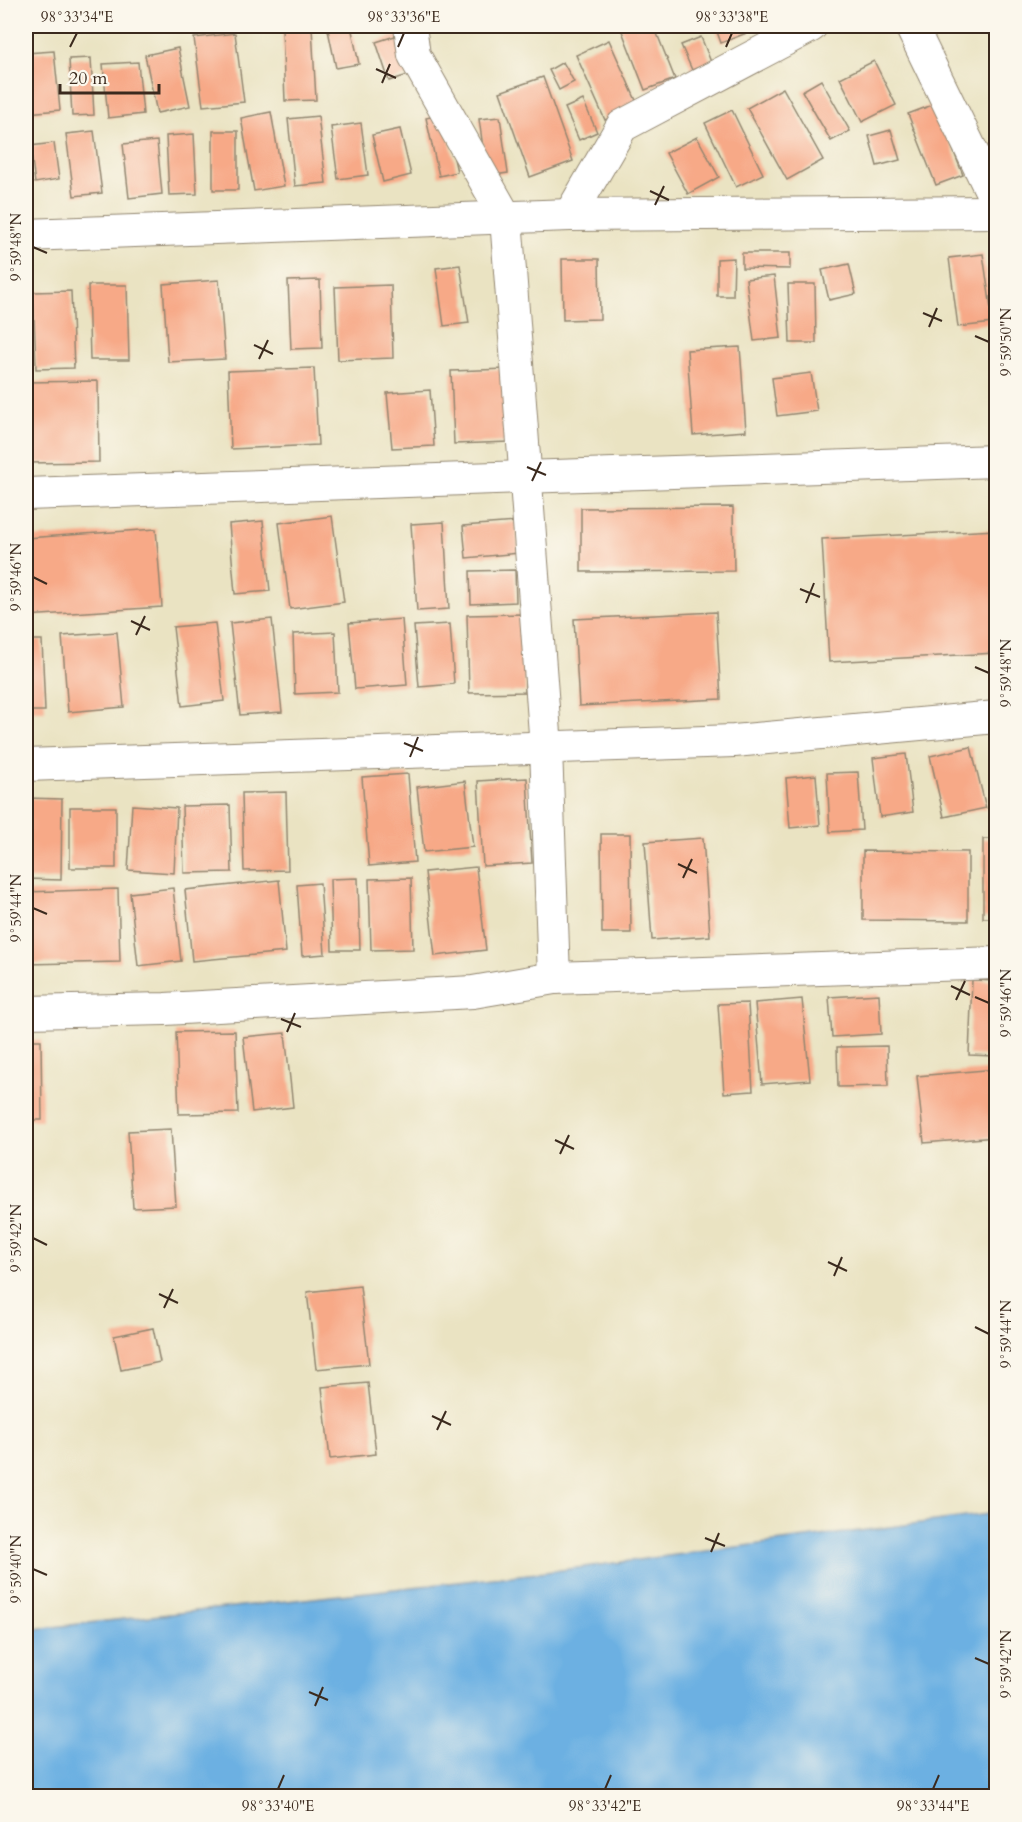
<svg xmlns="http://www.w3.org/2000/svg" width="1022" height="1822" viewBox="0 0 1022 1822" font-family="Cardo,serif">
<rect width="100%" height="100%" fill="#fbf7ec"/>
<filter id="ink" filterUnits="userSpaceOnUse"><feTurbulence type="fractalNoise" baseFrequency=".0167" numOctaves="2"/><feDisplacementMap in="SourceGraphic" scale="12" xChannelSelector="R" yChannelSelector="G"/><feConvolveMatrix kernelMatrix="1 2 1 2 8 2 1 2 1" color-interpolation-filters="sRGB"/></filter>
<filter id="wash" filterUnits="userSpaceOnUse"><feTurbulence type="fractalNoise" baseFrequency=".008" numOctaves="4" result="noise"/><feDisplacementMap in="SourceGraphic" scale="24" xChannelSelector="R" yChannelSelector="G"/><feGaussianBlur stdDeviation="1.35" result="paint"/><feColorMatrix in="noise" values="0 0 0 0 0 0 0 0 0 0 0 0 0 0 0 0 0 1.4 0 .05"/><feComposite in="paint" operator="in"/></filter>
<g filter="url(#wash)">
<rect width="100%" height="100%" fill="#eae3c2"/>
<polygon fill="#6cb0e2" stroke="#546d80" stroke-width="1.5" points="996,1513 996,1796 26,1796 26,1630 538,1573"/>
<g id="blocks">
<g fill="#f7a987">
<polygon points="351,26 359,64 336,68 328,30"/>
<polygon points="620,26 654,26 675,79 645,90"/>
<polygon points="715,26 747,26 749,32 721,43"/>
<polygon points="986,26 996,26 996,47"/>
<polygon points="312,27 316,100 285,101 282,29"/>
<polygon points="235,33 244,102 203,106 194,38"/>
<polygon points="398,35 411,74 389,81 376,42"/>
<polygon points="701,37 711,62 692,70 681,45"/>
<polygon points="609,40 638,105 605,120 576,55"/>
<polygon points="178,48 190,106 157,113 145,55"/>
<polygon points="54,51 60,110 27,113 26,53"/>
<polygon points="91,58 94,115 72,116 69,59"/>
<polygon points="874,61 896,105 862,122 840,78"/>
<polygon points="138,62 143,114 108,118 103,64"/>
<polygon points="563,62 574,82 559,90 549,70"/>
<polygon points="543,77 573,161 530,177 500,92"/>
<polygon points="821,80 850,131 831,141 802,91"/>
<polygon points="783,88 823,160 787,180 747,108"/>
<polygon points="583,100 597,132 579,140 565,108"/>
<polygon points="935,104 963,175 936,185 908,114"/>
<polygon points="732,110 763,174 736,187 705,123"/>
<polygon points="271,112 284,186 254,191 241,118"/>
<polygon points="444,114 457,172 439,176 426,118"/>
<polygon points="318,116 326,183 295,186 288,119"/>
<polygon points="500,117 508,173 487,176 479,119"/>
<polygon points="361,123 368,175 338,179 331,127"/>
<polygon points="400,129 411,175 383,182 372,135"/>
<polygon points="891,130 900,160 877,166 869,136"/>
<polygon points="94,131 102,193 74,196 66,134"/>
<rect x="213" y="131" width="25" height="59"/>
<polygon points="194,134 197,194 169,195 166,136"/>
<polygon points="697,137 719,177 688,194 666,153"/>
<polygon points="157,141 162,194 129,198 123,144"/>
<polygon points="54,143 59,179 35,183 30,146"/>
<polygon points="742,253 790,253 790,269 742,268"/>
<polygon points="983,254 993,323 958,327 949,258"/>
<polygon points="734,258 733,296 717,296 717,259"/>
<polygon points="562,259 599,259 600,319 563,320"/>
<polygon points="849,264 856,294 829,300 822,270"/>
<polygon points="460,265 469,323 444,326 436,268"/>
<polygon points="774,276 781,338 754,341 746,279"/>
<polygon points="219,280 225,359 168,362 163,284"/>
<polygon points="320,280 322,348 291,349 288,281"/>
<polygon points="788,284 815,284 816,343 790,343"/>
<polygon points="88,285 127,285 129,360 90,360"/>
<polygon points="391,285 393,358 338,360 335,287"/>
<polygon points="71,291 74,368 36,369 33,292"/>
<polygon points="740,347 746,431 693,435 687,350"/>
<polygon points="314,368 318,445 231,449 228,371"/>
<polygon points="507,369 510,442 454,444 451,371"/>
<polygon points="811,373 817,411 777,416 772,378"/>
<polygon points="98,381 99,462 26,463 26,382"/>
<polygon points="430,390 434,446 392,448 387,393"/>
<polygon points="733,507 734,571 581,572 581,508"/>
<polygon points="332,516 344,602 290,609 279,523"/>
<polygon points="263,521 270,591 235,594 229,524"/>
<polygon points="444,522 449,609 417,611 411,524"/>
<polygon points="516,522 519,553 466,558 463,526"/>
<polygon points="156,529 162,607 26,616 26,538"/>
<polygon points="996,530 996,653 829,662 822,539"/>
<polygon points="515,570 516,602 471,604 470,571"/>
<polygon points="716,612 721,699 579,706 574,619"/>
<polygon points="523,614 525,692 469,693 467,615"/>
<polygon points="272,619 282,712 240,715 230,623"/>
<polygon points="402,619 407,685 355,689 349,623"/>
<polygon points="215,623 224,701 182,706 173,627"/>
<polygon points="450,624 454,684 419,687 414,626"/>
<polygon points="117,632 124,707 68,712 62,636"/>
<polygon points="335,632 338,692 295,694 293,634"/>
<polygon points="26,640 42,640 45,711 26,711"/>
<polygon points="971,747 986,808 944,817 930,756"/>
<polygon points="906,754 913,812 880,817 873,758"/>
<polygon points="858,772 862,830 830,832 827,773"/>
<polygon points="408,774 415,862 369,866 362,777"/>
<polygon points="816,775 820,825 790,828 786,778"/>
<polygon points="527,778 532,863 483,866 478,781"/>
<polygon points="465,781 473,847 424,852 417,787"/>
<polygon points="286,792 288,870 244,871 242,793"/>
<polygon points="26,798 62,799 61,880 26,879"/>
<polygon points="132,805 177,808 174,873 128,870"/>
<polygon points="230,805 232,872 184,873 182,806"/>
<rect x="70" y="807" width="46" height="61"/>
<polygon points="601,834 630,834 631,933 602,933"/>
<polygon points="703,838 710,936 652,940 645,842"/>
<rect x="983" y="839" width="13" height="79"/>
<polygon points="863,851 968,852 968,921 863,920"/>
<polygon points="476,867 486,950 435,956 425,872"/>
<polygon points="358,878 360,950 332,950 330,879"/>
<polygon points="411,878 413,949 371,950 369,879"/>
<polygon points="279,880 286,952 192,961 185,890"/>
<polygon points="320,883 325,954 302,956 297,885"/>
<polygon points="173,888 181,961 138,966 130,893"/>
<polygon points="118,889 120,962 26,964 26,892"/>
<polygon points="972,980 996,981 996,1056 969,1055"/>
<polygon points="879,994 881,1034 832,1037 829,997"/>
<polygon points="802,999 810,1080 762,1084 755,1003"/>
<polygon points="748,1003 753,1091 724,1093 718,1004"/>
<polygon points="235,1031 238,1113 179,1114 176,1032"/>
<polygon points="285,1033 293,1107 252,1112 243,1037"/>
<polygon points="26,1040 41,1040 42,1120 26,1120"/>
<polygon points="887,1046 888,1086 838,1087 837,1047"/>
<polygon points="996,1069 996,1137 924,1143 917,1076"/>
<polygon points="171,1129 176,1206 133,1208 128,1131"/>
<polygon points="360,1286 369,1364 316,1369 307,1292"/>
<polygon points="153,1328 160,1362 121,1370 114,1336"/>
<polygon points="368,1383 376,1454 330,1459 322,1387"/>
</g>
</g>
</g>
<g filter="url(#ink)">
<use href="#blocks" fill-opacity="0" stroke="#928670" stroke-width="1.5"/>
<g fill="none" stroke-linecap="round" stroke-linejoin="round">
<defs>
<g id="minor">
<polyline points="410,26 414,55 506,218 546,747 554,978"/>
<polyline points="911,26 996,201"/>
<polyline points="570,215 622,126 811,26"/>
<polyline points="26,235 570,215 996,212"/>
<polyline points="26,494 996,461"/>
<polyline points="26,765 734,741 996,717"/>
<polyline points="26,1012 165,1009 473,992 554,978 996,963"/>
</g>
</defs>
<use href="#minor" stroke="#928670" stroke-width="34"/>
<use href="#minor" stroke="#fff" stroke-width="32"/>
</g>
</g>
<path fill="none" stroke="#3b2a1e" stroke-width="2" d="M 70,47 L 77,33M 398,47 L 404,33M 726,47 L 732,33M 376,69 L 396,78M 382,83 L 390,64M 650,191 L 669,200M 655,205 L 664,186M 33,247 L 47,253M 923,313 L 942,321M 929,327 L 937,308M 975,336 L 989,342M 254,345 L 273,354M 259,359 L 268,340M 527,467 L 546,475M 532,481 L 541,462M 33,577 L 47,584M 800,589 L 820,597M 806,603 L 814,583M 131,621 L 150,630M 136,635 L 145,616M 975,667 L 989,673M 404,743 L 423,751M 410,757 L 418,737M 678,864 L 697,873M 683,878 L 692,859M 33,908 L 47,914M 951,986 L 970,995M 975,997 L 989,1003M 956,1000 L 965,981M 281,1019 L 301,1027M 287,1032 L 295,1013M 555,1140 L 574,1149M 560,1154 L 569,1135M 33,1238 L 47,1245M 828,1262 L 847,1271M 834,1276 L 842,1257M 159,1294 L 178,1303M 164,1308 L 173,1289M 975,1327 L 989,1334M 432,1416 L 451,1425M 437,1430 L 446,1411M 705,1538 L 725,1546M 711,1552 L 719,1533M 33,1569 L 47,1575M 975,1658 L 989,1664M 309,1692 L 328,1700M 315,1706 L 323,1687M 278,1789 L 284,1775M 605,1789 L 611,1775M 933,1789 L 939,1775"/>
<rect width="1022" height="1822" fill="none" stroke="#fbf7ec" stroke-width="66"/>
<path d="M60 84v9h99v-9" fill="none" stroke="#3b2a1e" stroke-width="3"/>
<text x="69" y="84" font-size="18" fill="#3b2a1e" stroke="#fbf7ec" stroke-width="4.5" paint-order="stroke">20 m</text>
<rect x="33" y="33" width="956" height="1756" fill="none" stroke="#3b2a1e" stroke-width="2"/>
<g font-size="15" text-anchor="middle" fill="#3b2a1e">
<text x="77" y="22">98°33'34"E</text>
<text x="404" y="22">98°33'36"E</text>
<text x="732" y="22">98°33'38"E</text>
<text transform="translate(16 247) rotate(-90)" y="5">9°59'48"N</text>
<text transform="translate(1006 342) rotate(-90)" y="5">9°59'50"N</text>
<text transform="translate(16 577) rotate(-90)" y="5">9°59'46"N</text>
<text transform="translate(1006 673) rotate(-90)" y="5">9°59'48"N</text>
<text transform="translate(16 908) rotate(-90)" y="5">9°59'44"N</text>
<text transform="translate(1006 1003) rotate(-90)" y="5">9°59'46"N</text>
<text transform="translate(16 1238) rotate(-90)" y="5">9°59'42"N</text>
<text transform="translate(1006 1334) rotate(-90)" y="5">9°59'44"N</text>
<text transform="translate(16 1569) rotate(-90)" y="5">9°59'40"N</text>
<text transform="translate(1006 1664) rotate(-90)" y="5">9°59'42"N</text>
<text x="278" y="1811">98°33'40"E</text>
<text x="605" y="1811">98°33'42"E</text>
<text x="933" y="1811">98°33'44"E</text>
</g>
</svg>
